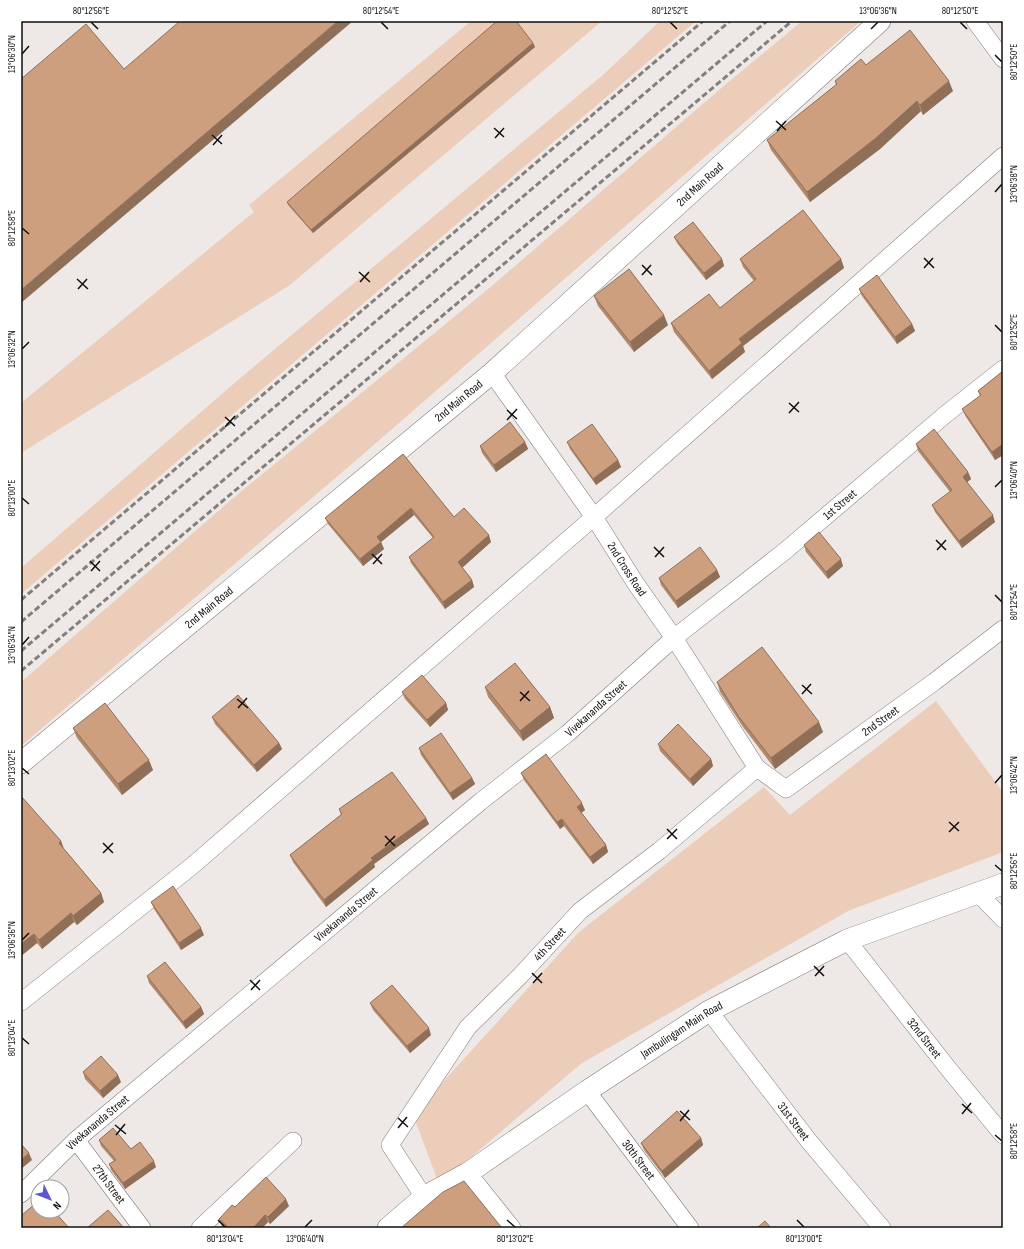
<svg xmlns="http://www.w3.org/2000/svg" width="1024" height="1249" viewBox="0 0 1024 1249" font-family="'Sofia Sans Condensed',sans-serif">
<rect width="100%" height="100%" fill="#eee9e6"/>
<g fill="#eccdb9">
<polygon points="471,21 602,21 290,285 21,453 21,403 254,212 249,205"/>
<polygon points="660,21 696,21 21,594 21,568 238,380 604,74"/>
<polygon points="802,21 861,21 353,463 21,746 21,682 238,494 493,285 719,90"/>
<polygon points="936,701 1003,792 1003,852 848,911 582,1063 439,1184 413,1115 579,932 764,787 790,815"/>
</g>
<g fill="none" stroke-linecap="round" stroke-linejoin="round">
<defs>
<g id="minor">
<polyline points="975,21 1003,59"/>
<path id="s1" d="M 492,373 L 594,517 L 636,584 L 674,638 L 757,768 L 786,789 L 934,682 L 1003,629"/>
<polyline points="977,892 1003,919"/>
<path id="s2" d="M 847,940 L 951,1072 L 1003,1135"/>
<polyline points="21,1002 192,866 594,517 1003,156"/>
<path id="s3" d="M 709,1011 L 808,1140 L 882,1228"/>
<path id="s4" d="M 587,1091 L 690,1228"/>
<path id="s5" d="M 76,1140 L 142,1228"/>
<polyline points="468,1173 512,1228"/>
<path id="s6" d="M 21,1194 L 76,1140 L 480,802 L 567,734 L 674,638 L 785,551 L 946,414 L 1003,369"/>
<path id="s7" d="M 424,1197 L 390,1145 L 468,1027 L 520,976 L 580,911 L 659,851 L 757,768"/>
<polyline points="200,1228 293,1141"/>
</g>
<g id="tertiary">
<path id="s8" d="M 21,763 L 492,373 L 880,21"/>
<path id="s9" d="M 388,1228 L 424,1197 L 468,1173 L 587,1091 L 709,1011 L 847,940 L 1003,884"/>
</g>
</defs>
<use href="#minor" stroke="#7f7b78" stroke-width="18"/>
<use href="#tertiary" stroke="#7f7b78" stroke-width="22"/>
<use href="#minor" stroke="#fff" stroke-width="17"/>
<use href="#tertiary" stroke="#fff" stroke-width="21"/>
<g stroke="#837f7d" stroke-width="3" stroke-dasharray="6 3" stroke-linecap="butt">
<polyline points="21,600 703,21"/>
<polyline points="21,622 730,21"/>
<polyline points="21,651 767,21"/>
<polyline points="21,671 792,21"/>
</g>
</g>
<g fill="#b1896d">
<polygon points="533,43 535,47 313,233 288,205 287,202"/>
<polygon points="866,65 953,91 923,115 921,111 880,149 810,202 771,150 767,140 836,85 835,81"/>
<polygon points="674,237 722,259 724,266 706,280 677,243"/>
<polygon points="740,259 841,259 844,268 743,346 745,352 712,379 674,332 671,323 720,308 754,281 743,267"/>
<polygon points="859,289 912,324 915,331 897,344 862,296"/>
<polygon points="594,296 668,325 634,352 598,306"/>
<polygon points="1003,371 1003,455 995,460 966,417 962,409 980,396 978,391"/>
<polygon points="525,442 528,449 496,472 482,453 480,446"/>
<polygon points="567,442 618,460 621,467 596,485 570,449"/>
<polygon points="916,444 968,472 971,479 967,482 995,522 962,548 935,512 932,505 950,492 918,451"/>
<polygon points="403,454 454,517 491,542 462,567 472,580 474,587 445,609 411,563 409,557 433,538 414,515 381,542 384,549 363,566 328,524 325,518"/>
<polygon points="804,545 843,566 828,579 806,552"/>
<polygon points="717,570 720,577 678,608 661,585 659,578"/>
<polygon points="717,682 823,732 775,769 743,727 720,692"/>
<polygon points="485,687 550,707 554,718 523,741 488,697"/>
<polygon points="402,692 446,703 448,710 430,727 405,699"/>
<polygon points="212,717 279,743 282,749 257,772 215,724"/>
<polygon points="73,728 153,770 122,795 77,738"/>
<polygon points="658,744 711,759 713,766 693,786 660,751"/>
<polygon points="419,748 472,778 475,784 453,800 421,755"/>
<polygon points="521,773 585,810 581,813 606,845 608,852 593,864 564,826 560,829 524,780"/>
<polygon points="339,809 426,818 429,824 374,864 375,867 326,907 293,862 290,855 341,815"/>
<polygon points="61,841 64,849 101,893 104,902 77,925 74,922 42,949 37,943 21,956"/>
<polygon points="151,902 204,935 181,950 154,909"/>
<polygon points="147,976 201,1007 204,1014 186,1029 149,983"/>
<polygon points="370,1003 431,1035 410,1053 373,1010"/>
<polygon points="83,1072 121,1082 103,1098 85,1079"/>
<polygon points="701,1138 703,1145 665,1178 644,1150 641,1143"/>
<polygon points="99,1140 131,1149 156,1167 125,1189 111,1170 109,1164 114,1161 101,1146"/>
<polygon points="289,1206 270,1224 268,1222 262,1228 224,1228 222,1226 219,1219 235,1207"/>
</g>
<g fill="#906f59">
<polygon points="338,21 353,21 21,303 21,290"/>
<polygon points="533,43 535,47 313,233 311,230"/>
<polygon points="949,81 953,91 923,115 920,105"/>
<polygon points="917,101 921,111 880,149 810,202 807,192"/>
<polygon points="722,259 724,266 706,280 704,273"/>
<polygon points="841,259 844,268 743,346 745,352 712,379 709,371 739,339"/>
<polygon points="664,315 668,325 634,352 630,342"/>
<polygon points="912,324 915,331 897,344 895,337"/>
<polygon points="525,442 528,449 496,472 494,465"/>
<polygon points="1003,444 1003,455 995,460 992,452"/>
<polygon points="618,460 621,467 596,485 593,479"/>
<polygon points="968,472 971,479 965,484 963,477"/>
<polygon points="411,508 414,515 381,542 384,549 363,566 360,559 377,537"/>
<polygon points="993,515 995,522 962,548 959,541"/>
<polygon points="489,535 491,542 461,569 458,562"/>
<polygon points="841,559 843,566 828,579 826,572"/>
<polygon points="717,570 720,577 678,608 676,601"/>
<polygon points="472,580 474,587 445,609 443,602"/>
<polygon points="446,703 448,710 430,727 427,720"/>
<polygon points="550,707 554,718 523,741 520,731"/>
<polygon points="819,722 823,732 775,769 771,758"/>
<polygon points="279,743 282,749 257,772 254,765"/>
<polygon points="711,759 713,766 693,786 690,779"/>
<polygon points="149,760 153,770 122,795 118,784"/>
<polygon points="472,778 475,784 453,800 450,793"/>
<polygon points="582,803 585,810 580,814 577,807"/>
<polygon points="426,818 429,824 374,864 375,867 326,907 324,900 371,858"/>
<polygon points="562,819 564,826 560,829 557,822"/>
<polygon points="61,841 64,850 59,843"/>
<polygon points="606,845 608,852 593,864 590,857"/>
<polygon points="101,893 104,902 77,925 73,916"/>
<polygon points="71,913 74,922 42,949 39,940"/>
<polygon points="201,928 204,935 181,950 179,943"/>
<polygon points="34,934 37,943 21,956 21,944"/>
<polygon points="201,1007 204,1014 186,1029 183,1022"/>
<polygon points="429,1028 431,1035 410,1053 407,1046"/>
<polygon points="118,1075 121,1082 103,1098 100,1091"/>
<polygon points="701,1138 703,1145 665,1178 662,1171"/>
<polygon points="29,1153 32,1160 21,1169 21,1160"/>
<polygon points="154,1161 156,1167 125,1189 123,1183"/>
<polygon points="286,1199 289,1206 270,1224 268,1217"/>
<polygon points="265,1215 268,1222 262,1228 253,1228"/>
</g>
<g fill="#ce9f7f" stroke="#906f59">
<polygon points="180,21 338,21 21,290 21,79 86,24 124,69"/>
<polygon points="497,21 516,21 533,43 311,230 287,202"/>
<polygon points="910,30 949,81 920,105 917,101 876,138 807,192 767,140 837,84 835,81 861,59 866,65"/>
<polygon points="803,210 841,259 739,339 742,343 709,371 671,323 709,294 720,308 756,279 740,259"/>
<polygon points="693,222 722,259 704,273 674,237"/>
<polygon points="629,269 664,315 630,342 594,296"/>
<polygon points="877,275 912,324 895,337 859,289"/>
<polygon points="1003,371 1003,444 992,452 962,409 981,395 978,391"/>
<polygon points="510,422 525,442 494,465 480,446"/>
<polygon points="592,424 618,460 593,479 567,442"/>
<polygon points="934,429 968,472 963,477 993,515 959,541 932,505 952,490 916,444"/>
<polygon points="403,454 454,517 464,508 489,535 458,562 472,580 443,602 409,557 434,537 411,508 377,537 381,542 360,559 325,518"/>
<polygon points="819,532 841,559 826,572 804,545"/>
<polygon points="700,547 717,570 676,601 659,578"/>
<polygon points="762,647 819,722 771,758 739,717 717,682"/>
<polygon points="515,663 550,707 520,731 485,687"/>
<polygon points="422,675 446,703 427,720 402,692"/>
<polygon points="238,695 279,743 254,765 212,717"/>
<polygon points="105,703 149,760 118,784 73,728"/>
<polygon points="678,724 711,759 690,779 658,744"/>
<polygon points="441,733 472,778 450,793 419,748"/>
<polygon points="546,754 582,803 577,807 606,845 590,857 562,819 557,822 521,773"/>
<polygon points="392,772 426,818 371,858 373,860 324,900 290,855 342,814 339,809"/>
<polygon points="21,796 61,841 59,843 101,893 73,916 71,913 39,940 34,934 21,944"/>
<polygon points="173,886 201,928 179,943 151,902"/>
<polygon points="165,962 201,1007 183,1022 147,976"/>
<polygon points="392,985 429,1028 407,1046 370,1003"/>
<polygon points="101,1056 118,1075 100,1091 83,1072"/>
<polygon points="677,1111 701,1138 662,1171 641,1143"/>
<polygon points="113,1128 131,1149 140,1142 154,1161 123,1183 109,1164 116,1160 99,1140"/>
<polygon points="21,1144 29,1153 21,1160"/>
<polygon points="266,1177 286,1199 268,1217 265,1215 253,1228 229,1228 219,1219 232,1205 235,1207"/>
<polygon points="464,1181 502,1228 401,1228 443,1192"/>
<polygon points="38,1201 38,1211 54,1211 69,1228 21,1228 21,1216"/>
<polygon points="108,1210 124,1228 87,1228"/>
<polygon points="765,1221 771,1228 757,1228"/>
</g>
<path fill="none" stroke="#110f0e" stroke-width="1.5" d="M 91,22 L 98,29M 381,22 L 388,29M 670,22 L 677,29M 960,22 L 967,29M 871,29 L 878,22M 22,54 L 29,46M 995,55 L 1002,62M 776,121 L 786,130M 494,128 L 504,137M 777,131 L 786,121M 212,135 L 222,144M 495,138 L 504,128M 213,145 L 222,135M 995,192 L 1002,184M 22,228 L 29,234M 924,258 L 934,268M 642,265 L 652,275M 924,268 L 933,258M 359,272 L 370,282M 642,275 L 651,265M 77,279 L 88,289M 360,282 L 369,272M 78,289 L 87,279M 995,325 L 1002,332M 22,349 L 29,342M 789,403 L 799,412M 507,410 L 517,419M 789,413 L 799,402M 225,417 L 235,426M 507,420 L 517,409M 225,427 L 235,416M 995,487 L 1002,480M 22,498 L 29,504M 936,540 L 946,550M 654,547 L 664,557M 937,550 L 946,540M 372,554 L 382,564M 655,557 L 664,547M 90,561 L 100,571M 373,564 L 382,554M 91,571 L 100,561M 995,595 L 1002,602M 22,645 L 29,637M 802,685 L 812,694M 520,692 L 530,701M 802,694 L 811,684M 237,699 L 248,708M 520,701 L 529,691M 238,708 L 247,698M 22,768 L 29,774M 995,783 L 1002,775M 949,822 L 959,831M 667,829 L 677,839M 949,832 L 959,822M 385,836 L 395,846M 667,839 L 677,829M 103,843 L 113,853M 385,846 L 395,836M 103,853 L 113,843M 995,865 L 1002,871M 22,940 L 29,933M 814,966 L 824,976M 532,973 L 542,983M 815,976 L 824,966M 250,980 L 260,990M 533,983 L 542,973M 251,990 L 260,980M 22,1038 L 29,1044M 962,1104 L 972,1113M 680,1111 L 690,1120M 962,1114 L 971,1103M 398,1118 L 408,1127M 680,1121 L 689,1110M 115,1125 L 126,1134M 398,1128 L 407,1117M 116,1135 L 125,1124M 995,1135 L 1002,1141M 218,1220 L 225,1227M 507,1220 L 515,1227M 797,1220 L 804,1227M 305,1227 L 312,1220"/>
<g text-anchor="middle" stroke-width="3" stroke-linejoin="round" paint-order="stroke">
<g font-size="12" fill="#110f0e" stroke="#fff">
<text dy="4" stroke="none"><textPath href="#s8" startOffset="892">2nd Main Road</textPath></text>
<text dy="4" stroke="none"><textPath href="#s8" startOffset="568">2nd Main Road</textPath></text>
<text dy="4" stroke="none"><textPath href="#s6" startOffset="1071">1st Street</textPath></text>
<text dy="4" stroke="none"><textPath href="#s1" startOffset="238">2nd Cross Road</textPath></text>
<text dy="4" stroke="none"><textPath href="#s8" startOffset="244">2nd Main Road</textPath></text>
<text dy="4" stroke="none"><textPath href="#s6" startOffset="753">Vivekananda Street</textPath></text>
<text dy="4" stroke="none"><textPath href="#s1" startOffset="628">2nd Street</textPath></text>
<text dy="4" stroke="none"><textPath href="#s6" startOffset="429">Vivekananda Street</textPath></text>
<text dy="4" stroke="none"><textPath href="#s7" startOffset="320">4th Street</textPath></text>
<text dy="4" stroke="none"><textPath href="#s9" startOffset="355">Jambulingam Main Road</textPath></text>
<text dy="4" stroke="none"><textPath href="#s2" startOffset="125">32nd Street</textPath></text>
<text dy="4" stroke="none"><textPath href="#s3" startOffset="139">31st Street</textPath></text>
<text dy="4" stroke="none"><textPath href="#s6" startOffset="105">Vivekananda Street</textPath></text>
<text dy="4" stroke="none"><textPath href="#s4" startOffset="86">30th Street</textPath></text>
<text dy="4" stroke="none"><textPath href="#s5" startOffset="55">27th Street</textPath></text>
</g>
</g>
<rect width="1024" height="1249" fill="none" stroke="#ffffff" stroke-width="44"/>
<g transform="translate(50 1199) rotate(133)"><circle r="19" fill="#ffffff" stroke="#a09f9f"/>
<path d="M0-3L7 15L0 10L-7 15Z" fill="#5c58d0"/>
<text y="-6" font-size="11" font-weight="bold" text-anchor="middle" fill="#110f0e">N</text>
</g>
<rect x="22" y="22" width="980" height="1205" fill="none" stroke="#110f0e" stroke-width="1.5"/>
<g font-size="10" text-anchor="middle" fill="#110f0e">
<text x="91" y="14">80°12'56"E</text>
<text x="381" y="14">80°12'54"E</text>
<text x="670" y="14">80°12'52"E</text>
<text x="878" y="14">13°06'36"N</text>
<text x="960" y="14">80°12'50"E</text>
<text transform="translate(11 54) rotate(-90)" y="4">13°06'30"N</text>
<text transform="translate(1013 62) rotate(-90)" y="4">80°12'50"E</text>
<text transform="translate(1013 184) rotate(-90)" y="4">13°06'38"N</text>
<text transform="translate(11 228) rotate(-90)" y="4">80°12'58"E</text>
<text transform="translate(1013 332) rotate(-90)" y="4">80°12'52"E</text>
<text transform="translate(11 349) rotate(-90)" y="4">13°06'32"N</text>
<text transform="translate(1013 480) rotate(-90)" y="4">13°06'40"N</text>
<text transform="translate(11 498) rotate(-90)" y="4">80°13'00"E</text>
<text transform="translate(1013 602) rotate(-90)" y="4">80°12'54"E</text>
<text transform="translate(11 645) rotate(-90)" y="4">13°06'34"N</text>
<text transform="translate(11 768) rotate(-90)" y="4">80°13'02"E</text>
<text transform="translate(1013 775) rotate(-90)" y="4">13°06'42"N</text>
<text transform="translate(1013 871) rotate(-90)" y="4">80°12'56"E</text>
<text transform="translate(11 940) rotate(-90)" y="4">13°06'36"N</text>
<text transform="translate(11 1038) rotate(-90)" y="4">80°13'04"E</text>
<text transform="translate(1013 1141) rotate(-90)" y="4">80°12'58"E</text>
<text x="225" y="1242">80°13'04"E</text>
<text x="305" y="1242">13°06'40"N</text>
<text x="515" y="1242">80°13'02"E</text>
<text x="804" y="1242">80°13'00"E</text>
</g>
</svg>
